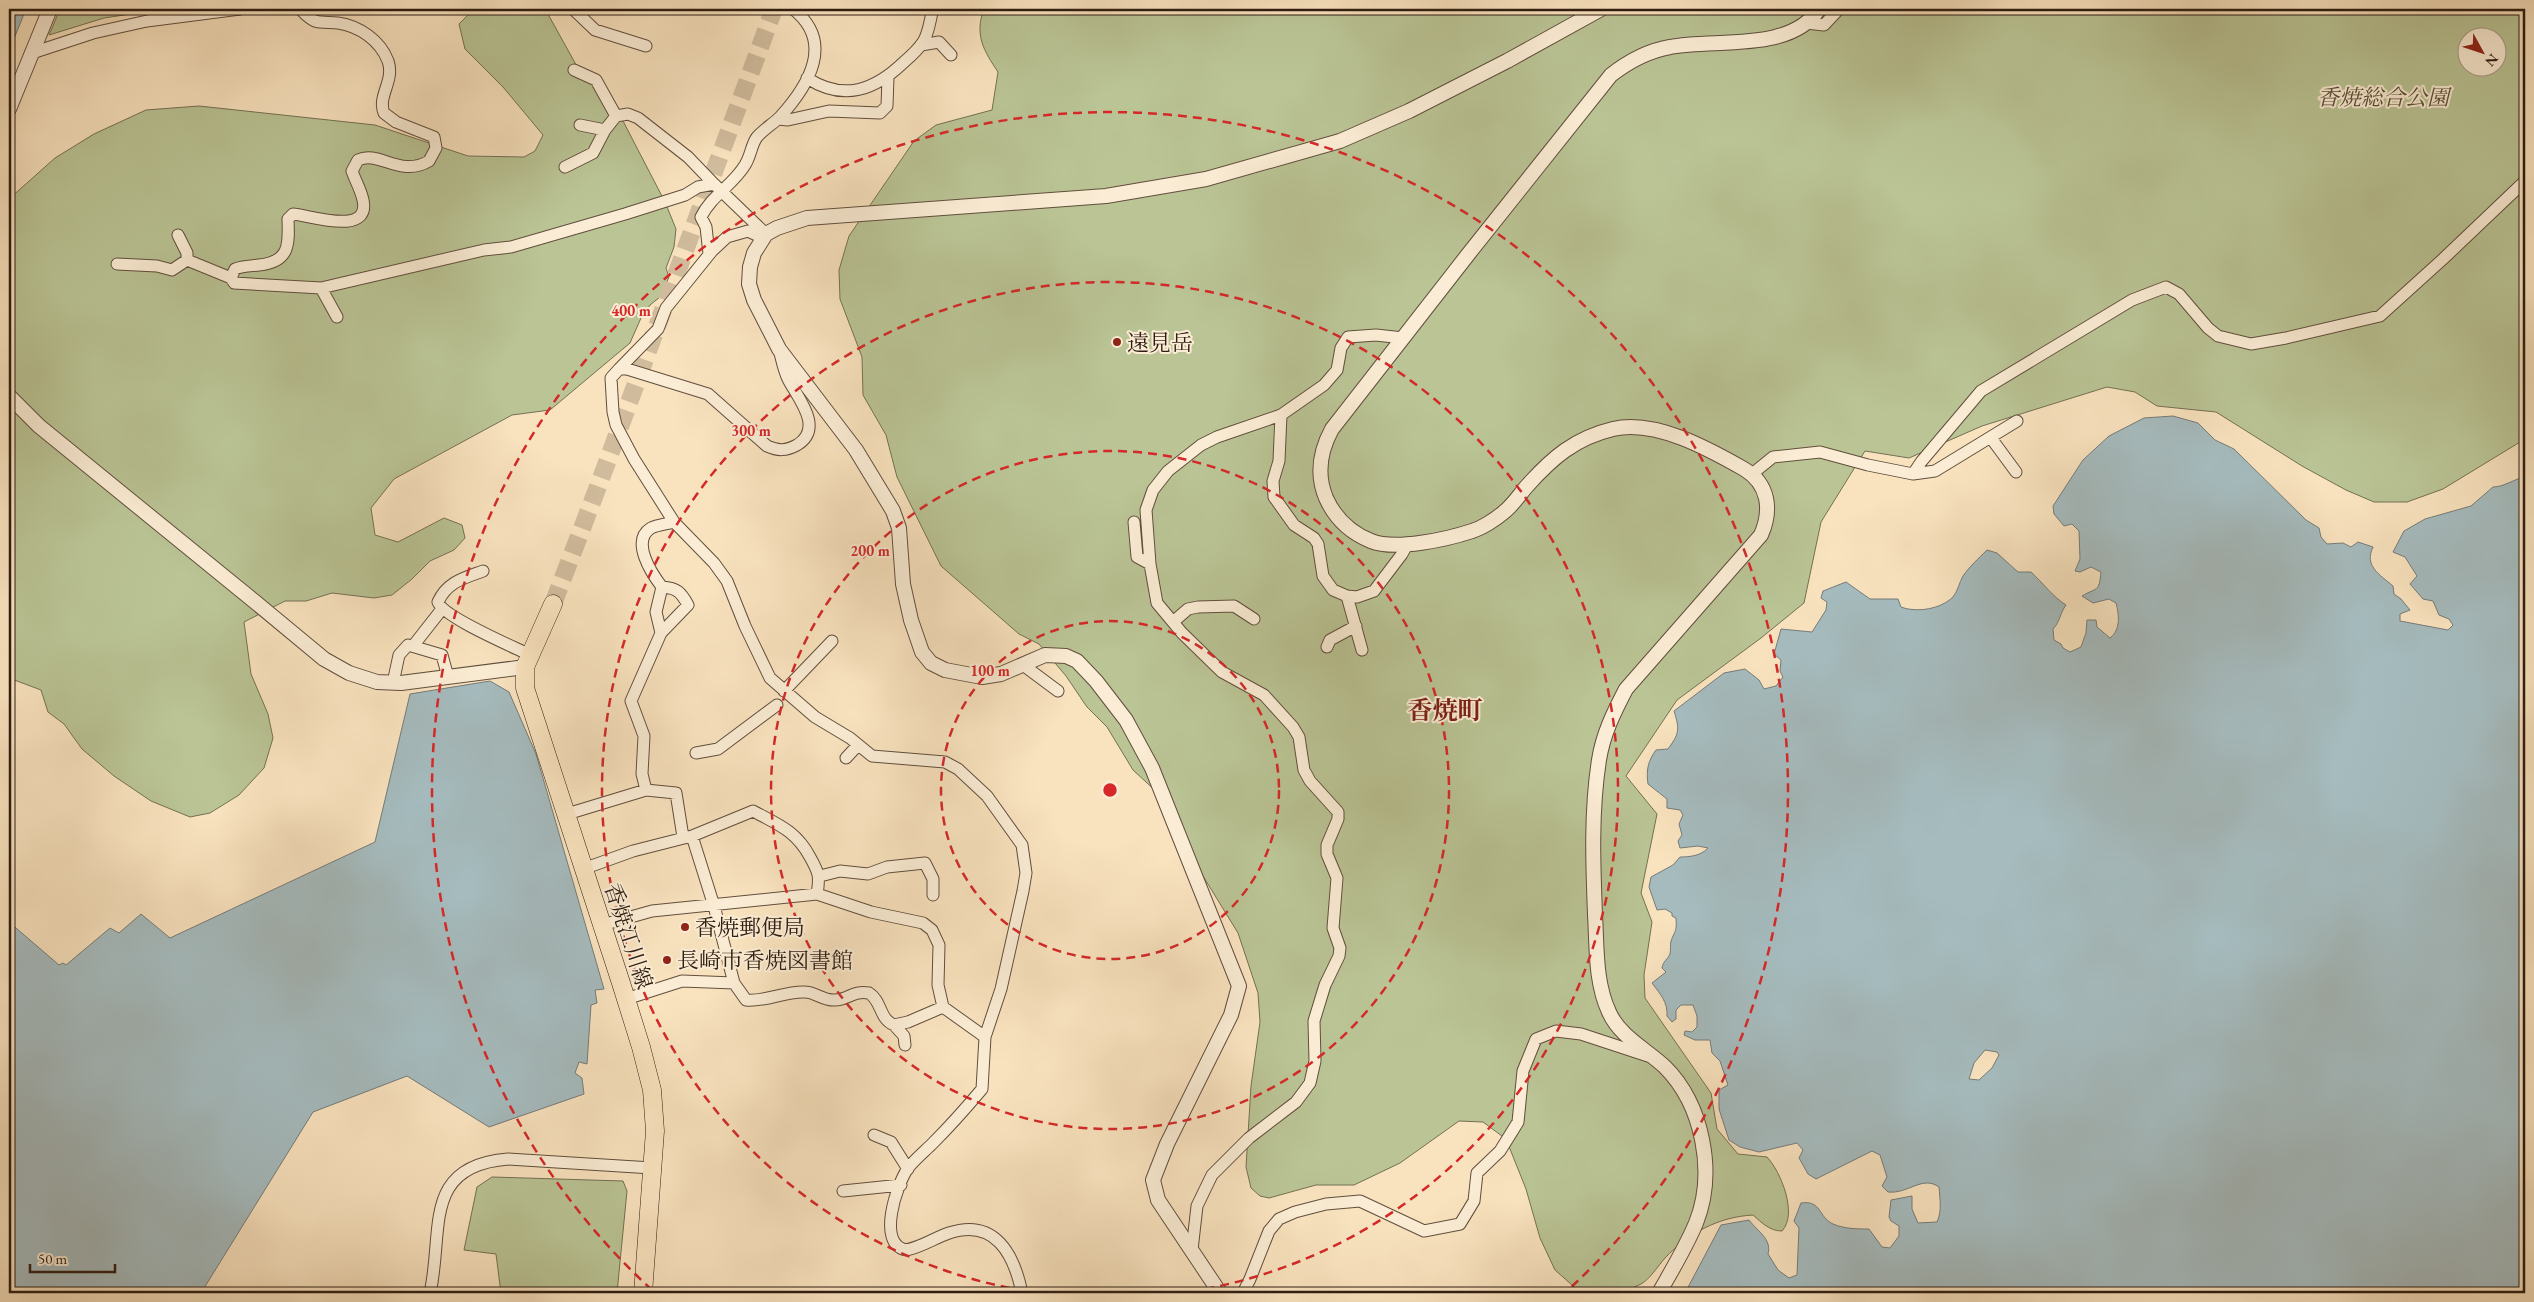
<svg xmlns="http://www.w3.org/2000/svg" width="2534" height="1302" viewBox="0 0 2534 1302" font-family="'EB Garamond','Noto Serif JP',serif">
  <style>
    .green { fill: #bac495; stroke: #747054; fill-rule: evenodd }
    .water { fill: #a5bbbe; stroke: #757b79; fill-rule: evenodd }
    .lines { fill: none; stroke-linecap: round; stroke-linejoin: round }
    .primary-tunnel { stroke: #d0bb9c; stroke-width: 18; stroke-dasharray: 18 9; stroke-linecap: butt }
    .minor-casing { stroke: #614e3d; stroke-width: 13 }
    .tertiary-casing { stroke: #614e3d; stroke-width: 16 }
    .primary-casing { stroke: #2e1c12; stroke-width: 19 }
    .minor { stroke: #fbedd5; stroke-width: 11 }
    .tertiary { stroke: #fbedd5; stroke-width: 14 }
    .primary { stroke: #f9e3bf; stroke-width: 18 }
    .ring { fill: none; stroke: #d62828; stroke-width: 2.5; stroke-dasharray: 9 6 }
    .poi-dot { fill: #8f2418; stroke: #fbedd5; stroke-width: 2 }
    .labels { text-anchor: middle; stroke-width: 4; stroke-linejoin: round; paint-order: stroke }
    .park-label { font-size: 22px; font-style: italic; fill: #584e39; stroke: #fbedd5 }
    .poi-label { font-size: 22px; fill: #2e1c12; stroke: #fbedd5; text-anchor: start }
    .street-label { font-size: 22px; fill: #2e1c12; stroke: #fbedd5 }
    .quarter-label { font-size: 25px; font-weight: bold; fill: #7a1f14; stroke: #fbedd5 }
    .centre { fill: #d62828; stroke: #fbedd5; stroke-width: 2.5 }
    .ring-label { font-size: 15px; text-anchor: middle; font-weight: bold; fill: #d62828; stroke: #fbedd5; stroke-width: 4; stroke-linejoin: round; paint-order: stroke }
  </style>
  <rect width="100%" height="100%" fill="#f9e3bf"/>
  <filter id="stains"><feTurbulence type="fractalNoise" baseFrequency=".004" numOctaves="4"/><feColorMatrix values="0 0 0 0 .2 0 0 0 0 .09 0 0 0 0 .02 0 0 0 .5 -.17"/></filter>
  <radialGradient id="worn" r=".72"><stop offset=".6" stop-color="#630" stop-opacity="0"/><stop offset="1" stop-color="#630" stop-opacity=".3"/></radialGradient>
  <!-- green -->
  <path class="green" d="M60,9H145L144,12L104,18L49,35Z
    M474,9H549V16L584,79L608,92L665,202L676,229L674,247L666,268L669,277L660,297L650,305L641,318L630,343L550,410L512,415L394,479L371,508L375,535L398,542L444,518L462,525L465,538L454,550L430,561L412,579L392,595L374,598L332,593L306,601H285L244,622L251,674L268,714L273,738L264,768L239,795L210,813L190,817L151,801L114,776L82,749L64,724L48,712L41,690L9,678V199L55,158L94,134L146,110L199,106L375,125L468,156L524,157L535,151L543,135L503,87L465,49L459,24Z
    M984,9H2525V439L2443,489L2407,502H2374L2346,490L2302,466L2216,412L2157,406L2135,392L2107,387L1982,426L1909,458L1865,451L1821,522L1804,603L1761,638L1677,700L1626,776L1657,814L1641,893L1652,922L1644,975L1645,998L1711,1093L1717,1129L1738,1154L1767,1157C1781,1172 1798,1214 1782,1231C1770,1231 1762,1223 1753,1215C1718,1217 1689,1233 1665,1258C1658,1266 1650,1279 1641,1284C1622,1294 1602,1293 1581,1293L1555,1270L1540,1238L1526,1189L1506,1139L1483,1122L1459,1121L1400,1163L1354,1185H1316L1269,1198L1260,1196L1251,1188L1246,1167L1251,1086L1260,1022L1258,993L1238,933L1203,876L1181,825L1159,794L1133,770L1107,727L1087,707L1066,676L1039,644L1019,634L941,566L897,477L886,435L863,395L862,357L840,299L839,270L849,236L914,141L936,125L992,110L998,72C984,51 974,35 984,9ZM2466,38H2496V68H2466Z
    M492,1177L623,1181L627,1191L617,1293H501L496,1254L464,1250L477,1187Z"/>
  <!-- water -->
  <path class="water" d="M9,9H26L9,51Z
    M2173,416L2198,423L2215,440L2234,449L2306,520L2319,528L2321,537L2327,544L2343,543L2351,547L2358,542L2373,547C2364,566 2379,574 2393,586L2394,594L2401,599L2410,610L2400,614V621L2448,630L2453,625L2449,619L2439,615L2433,601L2423,599L2410,584L2417,576L2405,557L2393,552L2404,531L2425,519L2471,506L2493,487C2504,487 2514,479 2525,477V1293H1685L1721,1225L1749,1220C1758,1232 1772,1239 1768,1254L1778,1270L1789,1278L1797,1275L1799,1228L1794,1221L1801,1203C1822,1200 1818,1217 1833,1224C1845,1229 1857,1229 1869,1229L1882,1247L1890,1248L1899,1236V1226L1891,1221L1889,1217L1891,1200L1912,1196V1209L1918,1223L1937,1222C1942,1211 1940,1200 1939,1187C1922,1175 1909,1194 1888,1192L1882,1186L1887,1177L1880,1155L1872,1151L1816,1179L1808,1174L1799,1158L1803,1150L1797,1143L1759,1152L1740,1147L1729,1140L1719,1109V1090L1728,1085L1720,1061L1712,1053L1710,1040H1695L1684,1035L1685,1031L1692,1032L1697,1027V1016L1693,1005H1681L1676,1010V1019L1672,1022L1667,1016C1668,1002 1660,994 1652,983L1666,972L1662,968C1663,961 1668,959 1670,954C1671,950 1670,945 1671,941C1675,930 1677,932 1676,918L1672,916V913L1665,909L1657,910L1649,887L1651,877L1673,865L1680,857C1689,857 1701,856 1708,848L1698,846L1680,848L1678,841L1682,835L1679,824L1683,815L1680,810L1667,808V799L1648,784C1646,770 1648,761 1656,750L1668,749C1679,734 1680,730 1674,711L1724,673L1745,669L1759,680L1764,689L1776,686L1783,677L1780,671L1781,660L1774,654L1781,629L1812,632L1826,610L1827,602L1821,598L1823,591L1846,582L1870,599H1898L1901,607C1917,613 1941,609 1953,597C1958,591 1959,583 1963,576C1969,567 1979,558 1987,550L1997,553L2018,572H2031C2043,583 2053,597 2066,605C2060,613 2060,622 2053,629L2054,640L2061,644L2063,648L2070,652L2081,647L2086,633L2087,620H2096L2097,627L2110,638C2121,630 2119,614 2116,603L2109,599L2093,603L2082,596C2097,587 2099,593 2101,572L2091,567L2080,572L2075,571L2080,559L2079,531L2072,524L2064,526L2054,514L2053,506L2083,460L2109,436L2144,418ZM1985,1050L1997,1052L1999,1055L1992,1068L1979,1080L1969,1079L1974,1063Z
    M490,681L509,692L536,754L604,989L595,990L597,1003L591,1005L587,1064L579,1062L575,1073L582,1078L584,1094L489,1127L407,1076L313,1112L201,1293H9V922L59,965L63,963L66,965L110,928L119,933L141,914L170,938L375,842L410,694Z"/>
  <g class="lines">
    <!-- primary-tunnel -->
    <path class="primary-tunnel" d="M553,604L599,484L774,9"/>
    <!-- minor casing -->
    <g class="minor-casing">
      <path id="minor" d="M300,9C304,13 309,19 315,21C321,23 331,22 338,23C359,26 380,40 388,61C395,81 377,96 384,113L396,122L434,137L436,148L429,161C400,178 379,150 358,160L352,171C355,180 361,190 363,200C371,237 309,215 293,214L288,219C289,244 290,262 259,265C251,266 242,266 235,269L231,278L234,283L321,288L484,250L511,247L625,214L685,195L698,187L714,184L766,234
        M573,9L595,30L646,46
        M1806,23L1824,25L1839,9
        M921,45L939,42L951,55
        M32,53L93,33L147,21L240,9
        M574,70L596,80L616,116L628,114L638,118L688,157L714,184
        M807,78C844,102 875,90 904,62C911,56 918,50 923,42C929,33 930,19 933,9
        M778,119L788,120L829,111L880,113L887,106L888,77
        M580,125L605,130
        M565,167L593,153L605,130L616,116
        M178,235L187,253V260
        M709,254L706,227L701,217C711,196 733,185 745,165C751,156 751,145 757,137C764,129 773,124 780,117C809,85 835,42 793,9
        M187,260L231,278
        M117,264L157,266L172,270L187,260
        M321,288L337,317
        M780,353C782,361 784,371 788,379C797,397 825,428 797,445C786,451 778,451 767,446L708,394L627,369H619L611,378L613,412L616,425L634,459L674,522L714,563L727,581L745,626L770,678L815,717L850,738L872,756L945,762L958,769L987,796L1022,845L1026,873L1023,891L1001,989L985,1037L982,1089C966,1108 950,1126 933,1143C925,1151 915,1159 908,1168C897,1184 876,1244 906,1250C922,1247 934,1238 949,1233C995,1218 1014,1254 1022,1293
        M619,369L658,329L666,308L712,251L727,237L748,231L763,238
        M1281,415L1279,461L1273,481L1274,497L1294,525L1314,538L1318,544L1323,576L1333,590L1347,596L1357,597L1374,591L1402,554L1408,543
        M1991,438L2016,472
        M1752,474L1773,457L1820,452L1868,465L1913,474L1921,462L1981,391L2132,300L2166,287L2179,294L2208,328L2218,336L2251,344L2286,338L2380,316L2443,259L2525,181
        M1913,474L1935,471L2017,421
        M1134,522L1137,557L1150,564
        M483,571C464,578 447,582 438,602C443,617 514,647 530,655
        M1347,596L1362,650
        M1173,622L1188,609L1198,607L1234,606L1254,619
        M661,633L688,605C681,592 677,588 662,587
        M413,646L442,609
        M1327,647L1330,640L1356,626
        M1023,665L1058,691
        M393,683L399,655L408,645L442,655L448,677
        M784,691L832,641
        M696,753L718,749L777,705
        M846,758L858,745
        M646,790L676,793L683,837
        M567,814L646,790L642,774L644,736L631,701L661,633L656,612L662,587C652,574 630,541 651,528C657,525 667,524 674,522
        M583,869L633,851L692,836L753,811C779,825 796,831 810,857C819,873 820,876 817,894
        M820,876L840,871L868,874L887,867L925,863L933,879V895
        M602,925L652,911L817,894L871,912L923,923L932,930L939,945L938,985L943,1007L985,1037
        M734,983L746,1000C766,1002 785,991 805,992C815,992 824,1001 835,1000C848,1000 853,990 869,993C882,1001 879,1019 894,1025L908,1022L943,1007
        M626,999L682,981L734,983L714,906L692,836
        M894,1025L904,1036L905,1045
        M874,1135L891,1142L908,1169
        M843,1191L901,1185
        M1192,1250L1197,1206L1212,1175L1249,1138L1296,1102L1310,1083L1315,1061L1314,1021L1325,985L1339,956L1340,948L1333,928L1337,878L1327,854V845L1338,819V812L1310,781L1304,770L1299,737L1293,727L1264,695L1222,672L1182,633L1157,603L1150,564L1146,510L1153,490L1168,471L1201,445L1217,437L1281,415L1324,385L1337,370L1341,348L1348,337L1376,335L1403,338
        M430,1293C444,1231 421,1166 508,1159L652,1168
        M1243,1293L1250,1279L1269,1231L1279,1219L1295,1212L1326,1204L1360,1201L1424,1231L1460,1224L1474,1201L1477,1173L1500,1151L1518,1122L1523,1071L1536,1039L1556,1031L1581,1034L1648,1056"/>
    </g>
    <!-- tertiary casing -->
    <g class="tertiary-casing">
      <path id="tertiary" d="M9,109L50,9
        M9,396L39,426L254,601L324,659L349,673L377,682L401,683L525,667
        M1220,1293L1158,1200L1153,1180L1167,1144L1231,1015L1239,986L1152,768L1126,720L1096,681L1077,661L1066,656L1045,655L1001,674L982,677L945,670L931,663L922,652L911,620L903,584L899,528L893,511L856,450L779,349L754,300L749,284L750,267L754,253L766,234L777,228L807,218L1106,196L1206,179L1340,141L1409,111L1507,61L1601,9
        M1659,1293C1672,1270 1686,1247 1696,1223C1716,1173 1703,1105 1665,1067C1646,1049 1620,1037 1609,1012C1595,982 1597,947 1595,915C1593,863 1591,811 1599,760C1603,734 1614,712 1626,689L1761,535C1772,510 1769,484 1744,469C1709,449 1655,419 1613,429C1575,438 1552,458 1527,486C1520,494 1513,505 1504,512C1496,519 1482,528 1472,531C1448,539 1395,551 1371,541C1351,533 1335,518 1326,498C1316,474 1320,451 1332,429L1470,252L1611,75C1629,61 1647,51 1670,47C1715,38 1790,53 1819,9"/>
    </g>
    <!-- primary casing -->
    <g class="primary-casing">
      <path id="primary" d="M553,604L525,667V688L621,983L641,1047L652,1090L655,1131L643,1293"/>
    </g>
    <!-- minor -->
    <use href="#minor" class="minor"/>
    <!-- tertiary -->
    <use href="#tertiary" class="tertiary"/>
    <!-- primary -->
    <use href="#primary" class="primary"/>
  </g>
  <!-- distance rings -->
  <g class="ring">
    <circle cx="1110" cy="790" r="169"/>
    <circle cx="1110" cy="790" r="339"/>
    <path d="M1039 1293A508 508 0 1 1 1181 1293"/>
    <path d="M652 1290A678 678 0 1 1 1568 1290"/>
  </g>
  <!-- markers -->
  <g class="poi-dot">
    <circle cx="1117" cy="342" r="5"/>
    <circle cx="685" cy="927" r="5"/>
    <circle cx="667" cy="960" r="5"/>
  </g>
  <g class="labels">
    <!-- park labels -->
    <g class="park-label">
      <text x="2383" y="105">香焼総合公園</text>
    </g>
    <!-- poi labels -->
    <g class="poi-label">
      <text x="1127" y="350">遠見岳</text>
      <text x="695" y="935">香焼郵便局</text>
      <text x="677" y="968">長崎市香焼図書館</text>
    </g>
    <!-- street labels -->
    <g class="street-label">
      <text transform="translate(629 936) rotate(72)" y="8">香焼江川線</text>
    </g>
    <!-- quarter labels -->
    <g class="quarter-label">
      <text x="1445" y="719">香焼町</text>
    </g>
  </g>
  <circle cx="1110" cy="790" r="8" class="centre"/>
  <g class="ring-label">
    <text x="631" y="316">400 m</text>
    <text x="751" y="436">300 m</text>
    <text x="870" y="556">200 m</text>
    <text x="990" y="676">100 m</text>
  </g>
  <!-- margin -->
  <rect width="2534" height="1302" fill="none" stroke="#f9e3bf" stroke-width="30"/>
  <rect x="10" y="10" width="2514" height="1282" fill="none" stroke="#2e1c12" stroke-width="2.5"/>
  <rect x="15" y="15" width="2504" height="1272" fill="none" stroke="#2e1c12"/>
  <!-- north arrow -->
  <g transform="translate(2482 52) rotate(130)"><circle r="24" fill="#fbedd5" stroke="#a99987"/>
  <path d="M0-4L9 19L0 12L-9 19Z" fill="#8f2418"/>
  <text y="-8" font-size="14" font-weight="bold" text-anchor="middle" fill="#2e1c12">N</text>
  </g>
  <!-- scale -->
  <path d="M30 1264v8h85v-8" fill="none" stroke="#2e1c12" stroke-width="2.5"/>
  <text x="38" y="1264" font-size="15" fill="#2e1c12" stroke="#fbedd5" stroke-width="4" paint-order="stroke">50 m</text>
  <rect width="100%" height="100%" filter="url(#stains)"/>
  <rect width="100%" height="100%" fill="url(#worn)"/>
</svg>
